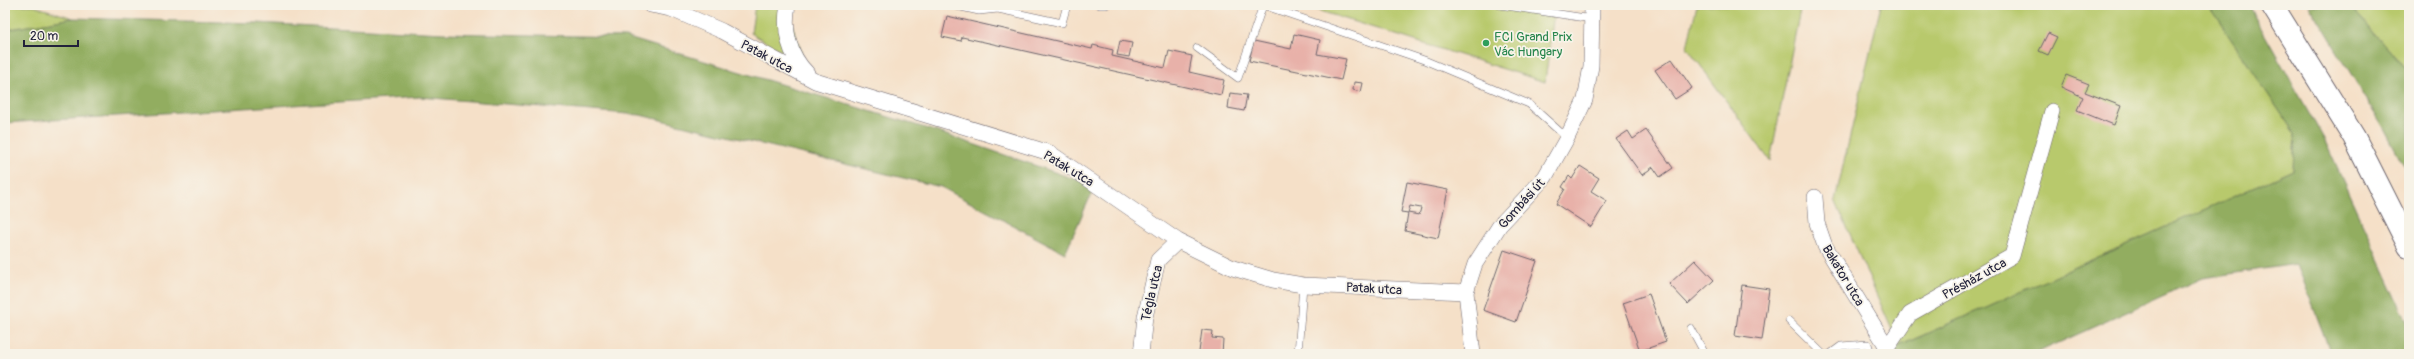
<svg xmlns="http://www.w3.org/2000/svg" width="2414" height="359" viewBox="0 0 2414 359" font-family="Pangolin,sans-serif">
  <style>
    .green { fill: #b8c96c; stroke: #6d7654 }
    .forest { fill: #92ad60; stroke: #5a684e }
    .building { fill: #e8b1a9 }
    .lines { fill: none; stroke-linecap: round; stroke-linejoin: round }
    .service-casing { stroke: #6c646c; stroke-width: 8 }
    .minor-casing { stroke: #6c646c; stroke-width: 16 }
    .trunk-casing { stroke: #6c646c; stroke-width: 24 }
    .service { stroke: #fff; stroke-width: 7 }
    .minor { stroke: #fff; stroke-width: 15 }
    .trunk { stroke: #fff; stroke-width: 22 }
    .leisure-dot { fill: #2e9e5b; stroke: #f7f3e8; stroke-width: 1.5 }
    .labels { text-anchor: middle; stroke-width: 3.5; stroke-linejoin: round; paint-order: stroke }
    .leisure-label { font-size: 13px; fill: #27864d; stroke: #f7f3e8; text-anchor: start }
    .street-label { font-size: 13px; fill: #22223b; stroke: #f7f3e8 }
  </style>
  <rect width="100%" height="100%" fill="#f7f3e8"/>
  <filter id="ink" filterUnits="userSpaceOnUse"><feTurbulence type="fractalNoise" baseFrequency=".025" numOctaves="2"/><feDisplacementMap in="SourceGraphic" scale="8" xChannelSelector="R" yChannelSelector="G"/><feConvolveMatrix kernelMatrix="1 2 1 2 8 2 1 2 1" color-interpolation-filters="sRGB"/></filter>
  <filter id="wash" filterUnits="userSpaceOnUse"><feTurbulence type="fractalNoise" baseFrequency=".012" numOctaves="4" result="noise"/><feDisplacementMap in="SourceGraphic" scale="16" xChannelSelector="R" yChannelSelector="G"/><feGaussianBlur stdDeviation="0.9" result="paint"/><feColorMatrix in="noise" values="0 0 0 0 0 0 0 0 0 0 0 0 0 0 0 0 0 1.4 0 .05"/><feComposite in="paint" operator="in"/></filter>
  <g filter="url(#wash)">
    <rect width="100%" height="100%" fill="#f5e0c8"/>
    <!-- green -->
    <path class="green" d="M5,5H31L73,18L5,30Z
      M755,5H793L790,18L806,66L751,33Z
      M1301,5H1555L1545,82Z
      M1697,5H1801L1770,161L1687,47Z
      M1881,5H2208L2295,134L2293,170L1899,346L1835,200Z
      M2349,5H2409V72Z"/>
    <!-- forest -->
    <path class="forest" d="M2208,5H2248L2324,139L2409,326V354H2331L2297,264L2202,278L2034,354H1893L1899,346L2293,170L2295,134Z
      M2309,5H2349L2409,72V175L2384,128Z
      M73,18L257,23L443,33L625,37L932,130L1095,186L1065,253L941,187L640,115L420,97L5,123V30Z"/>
    <g id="blocks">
      <!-- building -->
      <path class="building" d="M947,16L1092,49L1093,45L1113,50L1112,56L1165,68L1169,51L1192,56L1189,72L1224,80L1221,95L962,37L961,41L942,37Z
        M2048,33L2057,37L2048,55L2039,51Z
        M1294,34L1320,40L1317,54L1346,59L1341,80L1249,61L1254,41L1291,49Z
        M1120,41L1132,43L1129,57L1117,55Z
        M1672,59L1692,88L1675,99L1655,70Z
        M2066,75L2089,84L2085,92L2121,106L2114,125L2077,110L2083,97L2061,87Z
        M1354,82L1363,83L1361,92L1353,90Z
        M1230,93L1247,95L1244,111L1228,108Z
        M1646,130L1673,168L1660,177L1653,167L1642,175L1616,139L1628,131L1633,139Z
        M1580,166L1599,178L1591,191L1607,201L1591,227L1556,204L1565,189L1562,187L1569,176L1572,179Z
        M1407,182L1448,190L1438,238L1405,231L1408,213L1419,215L1421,208L1410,206L1408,213L1401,212Z
        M1504,250L1537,261L1516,322L1483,310Z
        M1695,260L1714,280L1688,304L1669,284Z
        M1742,285L1769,289L1762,340L1735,336Z
        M1649,294L1666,342L1640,351L1623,303Z
        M1202,330L1213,331L1212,338L1223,339L1222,354L1199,352Z"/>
    </g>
  </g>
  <g filter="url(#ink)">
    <use href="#blocks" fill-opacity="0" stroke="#6c646c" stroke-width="1"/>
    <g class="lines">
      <!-- service casing -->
      <g class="service-casing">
        <path id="service" d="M952,5L979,11L998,9L1062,23L1067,5
          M1100,5H1106
          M1263,5L1424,60L1529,104L1567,138
          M1500,5L1592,19
          M1197,48L1238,78L1263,5
          M1789,321L1823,354
          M1691,328L1705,354
          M1298,354L1303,285
          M1830,354L1841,346L1868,344L1871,354"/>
      </g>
      <!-- minor casing -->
      <g class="minor-casing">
        <path id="minor" d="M650,5L671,9L722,31L815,81L1050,153L1178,241L1233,268L1273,280L1303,285L1466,292
          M788,5C783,30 789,55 807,73
          M1815,197L1817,223L1825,246L1887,347
          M1141,354L1145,317L1158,260L1178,241
          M1473,354L1466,292L1475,264L1500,225L1545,177L1567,138L1585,100L1591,66L1592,5
          M1883,354L1910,314L2012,256L2052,111"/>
      </g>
      <!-- trunk casing -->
      <g class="trunk-casing">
        <path id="trunk" d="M2272,5L2354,137L2409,246"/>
      </g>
      <!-- service -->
      <use href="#service" class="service"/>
      <!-- minor -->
      <use href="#minor" class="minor"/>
      <!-- trunk -->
      <use href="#trunk" class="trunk"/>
    </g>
  </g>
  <!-- markers -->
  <circle class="leisure-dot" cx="1486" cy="43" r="4"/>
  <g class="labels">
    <!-- leisure labels -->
    <g class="leisure-label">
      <text x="1494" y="41">FCI Grand Prix<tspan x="1494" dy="15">Vác Hungary</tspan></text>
    </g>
    <!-- street labels -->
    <g class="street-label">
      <text transform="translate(767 56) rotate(28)" y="5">Patak utca</text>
      <text transform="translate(1069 168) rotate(31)" y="5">Patak utca</text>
      <text transform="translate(1521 203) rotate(-48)" y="5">Gombási út</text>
      <text transform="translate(1844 275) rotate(59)" y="5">Bakator utca</text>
      <text transform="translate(1974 278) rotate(-29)" y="5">Présház utca</text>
      <text transform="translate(1374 288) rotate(3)" y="5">Patak utca</text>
      <text transform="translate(1151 293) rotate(-77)" y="5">Tégla utca</text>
    </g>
  </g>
  <!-- margin -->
  <rect width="2414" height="359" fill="none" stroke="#f7f3e8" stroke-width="20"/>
  <!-- scale -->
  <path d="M24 40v6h54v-6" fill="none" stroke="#22223b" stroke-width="2"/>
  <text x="30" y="40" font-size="12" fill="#22223b" stroke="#f7f3e8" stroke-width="3" paint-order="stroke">20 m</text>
</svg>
